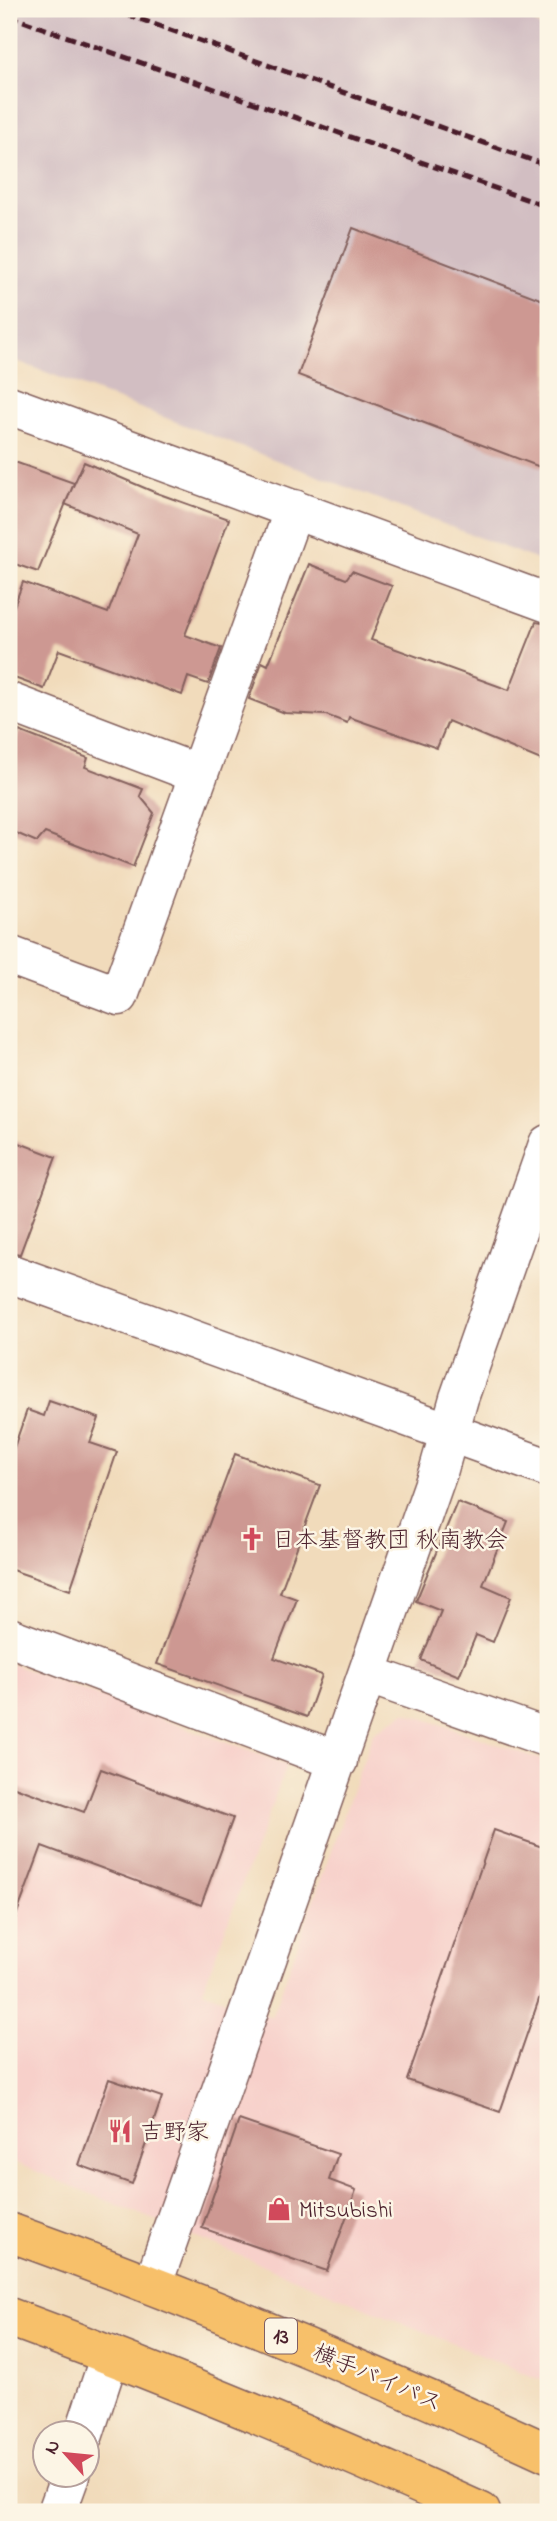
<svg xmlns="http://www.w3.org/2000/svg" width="557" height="2521" viewBox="0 0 557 2521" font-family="'Indie Flower','Klee One',sans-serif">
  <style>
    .built { fill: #f7d0ca }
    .industrial { fill: #d2bec2 }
    .building { fill: #cd9892 }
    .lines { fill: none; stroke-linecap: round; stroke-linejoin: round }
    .minor-casing { stroke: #84615d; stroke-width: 41 }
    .tertiary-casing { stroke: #84615d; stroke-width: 41 }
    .trunk-casing { stroke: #84615d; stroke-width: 41 }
    .minor { stroke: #fff; stroke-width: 38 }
    .tertiary { stroke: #fff; stroke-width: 38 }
    .trunk { stroke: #f7c06b; stroke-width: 38 }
    .rail { stroke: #4a1f2b; stroke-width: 5; stroke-dasharray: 10 5; stroke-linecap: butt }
    .labels { text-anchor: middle; stroke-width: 5; stroke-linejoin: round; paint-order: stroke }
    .shield { fill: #fcf5e5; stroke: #7f5f63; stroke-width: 2 }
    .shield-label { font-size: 21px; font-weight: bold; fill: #4a1f2b }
    .poi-label { font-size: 23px; fill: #4a1f2b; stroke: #fcf5e5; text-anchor: start }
    .street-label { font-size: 23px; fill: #4a1f2b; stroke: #fcf5e5 }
  </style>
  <rect width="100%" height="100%" fill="#fcf5e5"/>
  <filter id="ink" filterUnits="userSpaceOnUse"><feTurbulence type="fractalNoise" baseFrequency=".0143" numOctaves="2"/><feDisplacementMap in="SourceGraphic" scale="14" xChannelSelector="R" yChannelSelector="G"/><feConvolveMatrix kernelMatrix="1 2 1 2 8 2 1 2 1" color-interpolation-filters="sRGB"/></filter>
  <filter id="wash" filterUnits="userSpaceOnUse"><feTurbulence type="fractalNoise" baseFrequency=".00686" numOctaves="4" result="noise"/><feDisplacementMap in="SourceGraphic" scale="28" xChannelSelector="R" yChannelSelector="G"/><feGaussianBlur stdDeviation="1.57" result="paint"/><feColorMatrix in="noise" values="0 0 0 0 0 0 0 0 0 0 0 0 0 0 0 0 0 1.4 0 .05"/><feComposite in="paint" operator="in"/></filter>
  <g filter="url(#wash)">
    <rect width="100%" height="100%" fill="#f1dbbb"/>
    <!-- built -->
    <path class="built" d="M9,1663L287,1765L202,1991L272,2017L373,1733L405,1712L548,1762V2383L9,2160Z"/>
    <!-- industrial -->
    <path class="industrial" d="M9,9H515L548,32V564L9,358Z"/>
    <g id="blocks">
      <!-- building -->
      <path class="building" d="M353,228L548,302V470L298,375Z
        M9,460L74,483L38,572L9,562Z
        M84,462L154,492L229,519L185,635L221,648L208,684L188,677L182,695L59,650L44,689L9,676V620L23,582L108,613L138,534L65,504Z
        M309,564L346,579L352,571L392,586L371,640L509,690L536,622L548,624V763L448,721L437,748L349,717L347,723L326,715L285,713L249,699L262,662L268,665Z
        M19,731L88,758L85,767L143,789L140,796L154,813L133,867L45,833L37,842L9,830V758Z
        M9,1139L56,1157L20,1254L9,1252Z
        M49,1401L99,1418L90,1443L117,1452L70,1590L9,1569V1462L27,1410L44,1416Z
        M235,1454L320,1485L280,1593L297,1599L274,1658L322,1675L307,1717L157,1664Z
        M457,1502L508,1522L483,1585L511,1597L493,1642L476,1635L459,1676L421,1660L441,1611L416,1601Z
        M101,1769L233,1818L201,1905L42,1846L13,1924L9,1923V1785L84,1812Z
        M494,1830L548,1849V1973L500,2112L407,2080Z
        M109,2079L162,2097L132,2184L79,2165Z
        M239,2120L338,2154L329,2180L356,2190L327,2271L202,2228Z"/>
    </g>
  </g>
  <g filter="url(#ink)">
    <use href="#blocks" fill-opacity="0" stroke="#84615d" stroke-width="2"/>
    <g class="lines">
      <!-- minor casing -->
      <g class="minor-casing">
        <path id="minor" d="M9,405L548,603
          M9,702L198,774
          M9,955L119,996L294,509
          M9,1637L338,1761
          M367,1674L548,1738
          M153,2284L439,1469L459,1398L548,1144
          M84,2434L110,2355
          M57,2512L70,2476"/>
      </g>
      <!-- tertiary casing -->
      <g class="tertiary-casing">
        <path id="tertiary" d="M9,1273L548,1468"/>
      </g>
      <!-- trunk casing -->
      <g class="trunk-casing">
        <path id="trunk" d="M9,2232C192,2298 371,2372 548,2453
          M9,2317C169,2376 326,2442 481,2512"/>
      </g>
      <!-- minor -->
      <use href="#minor" class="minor"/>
      <!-- tertiary -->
      <use href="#tertiary" class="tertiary"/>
      <!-- trunk -->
      <use href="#trunk" class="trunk"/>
      <!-- rail -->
      <path class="rail" d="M112,9L548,166
        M9,16L548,207"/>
    </g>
  </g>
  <!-- icons -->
  <defs>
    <g id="church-bare" transform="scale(1.89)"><path d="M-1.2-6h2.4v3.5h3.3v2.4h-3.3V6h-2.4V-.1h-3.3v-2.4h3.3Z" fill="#d1495b" stroke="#fcf5e5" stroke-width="2.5" paint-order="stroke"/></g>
    <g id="restaurant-bare" transform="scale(1.89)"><path d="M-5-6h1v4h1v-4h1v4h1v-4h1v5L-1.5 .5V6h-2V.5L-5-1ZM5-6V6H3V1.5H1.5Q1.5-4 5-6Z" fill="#d1495b" stroke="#fcf5e5" stroke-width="2.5" paint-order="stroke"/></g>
    <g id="shop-bare" transform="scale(1.89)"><path d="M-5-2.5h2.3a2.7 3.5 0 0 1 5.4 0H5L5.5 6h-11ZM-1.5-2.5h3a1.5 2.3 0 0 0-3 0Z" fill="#d1495b" stroke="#fcf5e5" stroke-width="2.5" paint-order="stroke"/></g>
  </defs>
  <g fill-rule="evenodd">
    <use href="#church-bare" x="252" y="1539"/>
    <use href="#restaurant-bare" x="120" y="2131"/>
    <use href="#shop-bare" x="279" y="2209"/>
  </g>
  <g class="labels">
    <!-- shield labels -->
    <rect class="shield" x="265" y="2318.5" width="32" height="35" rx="5"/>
    <g class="shield-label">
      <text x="281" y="2343">13</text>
    </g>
    <!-- poi labels -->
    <g class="poi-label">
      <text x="272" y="1547">日本基督教団 秋南教会</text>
      <text x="140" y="2139">吉野家</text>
      <text x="299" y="2217">Mitsubishi</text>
    </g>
    <!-- street labels -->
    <g class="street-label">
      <text transform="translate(378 2377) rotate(23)" y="8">横手バイパス</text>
    </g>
  </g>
  <!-- margin -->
  <rect width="557" height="2521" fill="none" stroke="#fcf5e5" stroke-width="35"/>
  <!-- north arrow -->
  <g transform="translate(66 2454) rotate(297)"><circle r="33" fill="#fcf5e5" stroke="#b59f9b" stroke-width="2"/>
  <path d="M0-5L12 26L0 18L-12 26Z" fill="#d1495b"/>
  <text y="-10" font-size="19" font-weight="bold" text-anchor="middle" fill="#4a1f2b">N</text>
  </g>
</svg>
